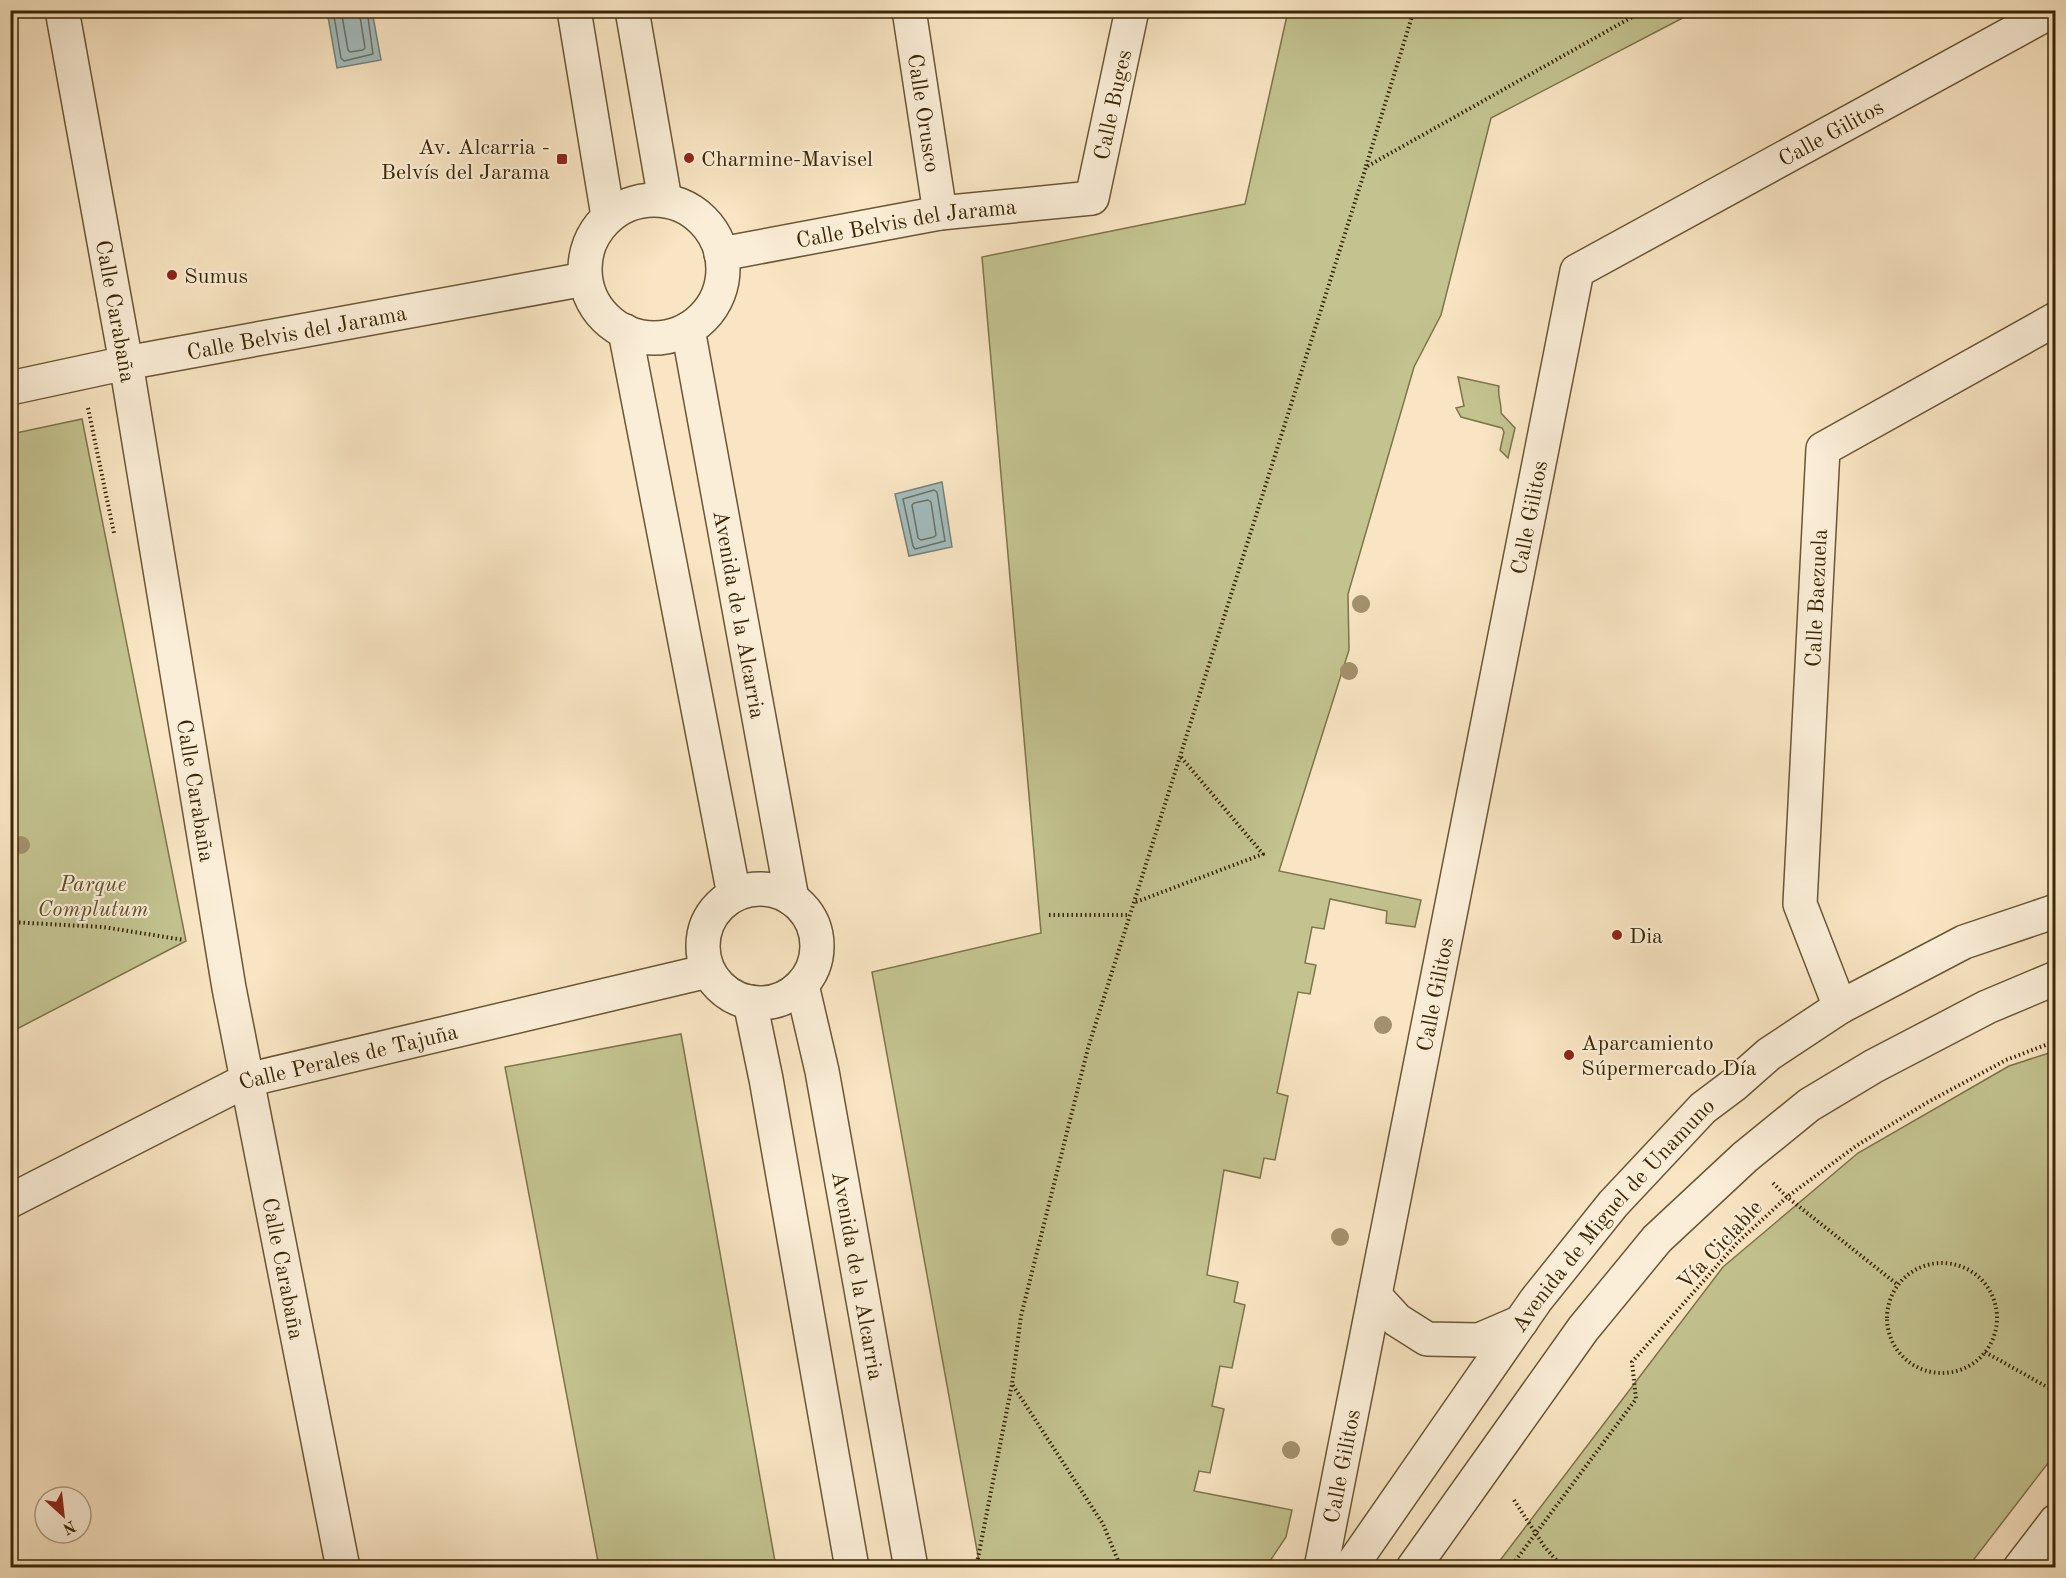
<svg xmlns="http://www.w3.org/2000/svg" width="2066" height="1578" viewBox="0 0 2066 1578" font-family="'Old Standard TT',serif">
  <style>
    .green { fill: #c3c390; stroke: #7e744a; stroke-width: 1.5 }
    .water { fill: #a2bcbe; stroke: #788074; stroke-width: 1.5 }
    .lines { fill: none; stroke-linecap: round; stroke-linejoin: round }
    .shore { stroke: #6e7161; stroke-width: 1.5 }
    .street-casing { stroke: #6a5634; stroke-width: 36 }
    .path { stroke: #3a2604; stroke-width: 4; stroke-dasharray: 1.5 3; stroke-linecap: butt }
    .street { stroke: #fbeed8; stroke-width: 33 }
    .tree { fill: #a3916d }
    .poi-dot { fill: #8f2418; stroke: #fbeed8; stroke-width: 2 }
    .labels { text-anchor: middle; stroke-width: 4.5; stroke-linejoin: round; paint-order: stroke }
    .street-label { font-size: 22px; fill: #3a2604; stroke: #fbeed8 }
    .poi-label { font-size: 22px; fill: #3a2604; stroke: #fbeed8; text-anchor: start }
    .park-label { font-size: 22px; font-style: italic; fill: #5c4d27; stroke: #fbeed8 }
  </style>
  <rect width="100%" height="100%" fill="#f9e5c3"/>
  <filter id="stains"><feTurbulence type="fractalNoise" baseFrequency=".00333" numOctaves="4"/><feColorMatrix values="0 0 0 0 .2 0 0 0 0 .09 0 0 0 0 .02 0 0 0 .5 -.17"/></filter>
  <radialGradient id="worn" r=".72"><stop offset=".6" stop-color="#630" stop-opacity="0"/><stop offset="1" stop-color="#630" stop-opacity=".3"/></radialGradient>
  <!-- green -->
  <path class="green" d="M1288,11H1696L1491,118L1441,315L1414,367L1348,594L1349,650L1279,871L1421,900L1415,927L1386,923L1387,911L1330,899L1324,929L1312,927L1305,963L1316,965L1310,994L1298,992L1277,1093L1288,1096L1275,1160L1264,1158L1260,1178L1224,1170L1207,1275L1238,1282L1234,1302L1245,1305L1232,1368L1220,1366L1212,1406L1224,1409L1210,1473L1199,1471L1194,1491L1292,1510L1286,1537L1266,1567H980L872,972L1041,933L982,257L1245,204Z
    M1458,377L1499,386C1497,396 1502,403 1501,413L1515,428L1508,458L1500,450L1504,432L1502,428L1461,417L1456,408L1464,406Z
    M82,419L186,941L11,1032V434Z
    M681,1034L776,1567H599L505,1067Z
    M2055,1051V1454L1968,1567H1495L1723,1267L1858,1153L2009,1066Z"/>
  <!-- water -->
  <path class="water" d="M327,11H372L381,60L337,68Z
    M942,482L952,547L909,556L895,494Z"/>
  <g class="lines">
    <!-- shore -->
    <path class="shore" d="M333,10L341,58L344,61L373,54L367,10
      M341,10L348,50L350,52L363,50L365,48L359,10
      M934,490L937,492L945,541L915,549L913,546L903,499Z
      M928,500L931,502L936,535L934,537L921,540L918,538L912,505L914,503Z"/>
    <!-- street casing -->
    <g class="street-casing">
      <g id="street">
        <path id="s1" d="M62,10L126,363L229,988L343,1568"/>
        <path d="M574,10L608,216"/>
        <path d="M632,10L665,200"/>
        <path id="s2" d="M909,10L940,213"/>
        <circle cx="654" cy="269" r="69"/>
        <path id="s3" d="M721,254L940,213L1092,198L1132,10"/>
        <path id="s4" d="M688,329L792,899"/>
        <path d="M625,331L734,895"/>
        <path id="s5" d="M10,388L126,363L585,279"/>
        <circle cx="760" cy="946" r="57"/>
        <path id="s6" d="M802,985L822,1071L911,1568"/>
        <path d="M750,1002L766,1079L852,1568"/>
        <path id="s7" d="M1840,1007L1800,904L1823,449L2056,319"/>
        <path id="s8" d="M10,1201L247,1080L708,971"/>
        <path d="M1375,1296L1397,1320L1427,1339L1479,1340L1521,1322"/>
        <path id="s9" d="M1321,1568L1577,271L2054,10"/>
        <path id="s10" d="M1350,1568L1536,1300L1613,1204L1703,1108L1735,1084L1769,1054L1840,1007L1964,942L2056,911"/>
        <path d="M1413,1568L1583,1329L1657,1239L1745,1157L1809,1105L1874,1066L1987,1007L2056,978"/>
        <path d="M2020,1568L2056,1521"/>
      </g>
    </g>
    <!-- path -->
    <path class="path" d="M1366,166L1414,10
      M88,408L114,533
      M1136,902L1263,854L1180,756
      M1049,915H1130
      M10,922L103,927L184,940
      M1773,1183L1787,1197L1898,1285
      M1887 1318a55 55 0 1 1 110 0a55 55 0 1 1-110 0Z
      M1985,1352L2056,1392
      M1514,1500L1544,1546L1563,1568
      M976,1568L1012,1384
      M1121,1568L1103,1524L1012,1384L1021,1316L1088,1048L1366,167L1632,17L1637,10
      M1510,1568L1636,1399L1632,1362L1737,1243L1787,1197L1856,1146L1928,1102L2006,1060L2056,1041"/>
    <!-- street -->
    <use href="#street" class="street"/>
  </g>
  <!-- trees -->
  <g class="tree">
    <circle cx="1361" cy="604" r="9"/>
    <circle cx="1349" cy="671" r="9"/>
    <circle cx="21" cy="845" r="9"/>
    <circle cx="1383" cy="1025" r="9"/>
    <circle cx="1340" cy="1237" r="9"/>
    <circle cx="1291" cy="1450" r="9"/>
  </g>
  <!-- markers -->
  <g class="poi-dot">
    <circle cx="689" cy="158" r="6"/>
    <rect x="556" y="153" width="12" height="12" rx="3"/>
    <circle cx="172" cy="275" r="6"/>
    <circle cx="1617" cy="935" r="6"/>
    <circle cx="1569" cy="1055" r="6"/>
  </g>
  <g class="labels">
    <!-- street labels -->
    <g class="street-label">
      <text dy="8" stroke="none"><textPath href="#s3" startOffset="471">Calle Buges</textPath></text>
      <text dy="8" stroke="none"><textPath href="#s2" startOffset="104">Calle Orusco</textPath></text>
      <text dy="8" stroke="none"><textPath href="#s9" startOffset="1611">Calle Gilitos</textPath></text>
      <text dy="8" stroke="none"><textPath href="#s3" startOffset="188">Calle Belvis del Jarama</textPath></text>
      <text dy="8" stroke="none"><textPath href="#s1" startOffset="306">Calle Carabaña</textPath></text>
      <text dy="8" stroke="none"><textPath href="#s5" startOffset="292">Calle Belvis del Jarama</textPath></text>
      <text dy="8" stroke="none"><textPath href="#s9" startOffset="1071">Calle Gilitos</textPath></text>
      <text dy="8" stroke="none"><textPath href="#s7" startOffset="417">Calle Baezuela</textPath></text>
      <text dy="8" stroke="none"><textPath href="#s4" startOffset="290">Avenida de la Alcarria</textPath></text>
      <text dy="8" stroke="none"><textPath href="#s1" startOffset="792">Calle Carabaña</textPath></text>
      <text dy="8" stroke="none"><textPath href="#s9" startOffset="585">Calle Gilitos</textPath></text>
      <text dy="8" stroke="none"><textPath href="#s8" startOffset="370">Calle Perales de Tajuña</textPath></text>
      <text dy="8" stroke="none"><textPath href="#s10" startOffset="441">Avenida de Miguel de Unamuno</textPath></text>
      <text transform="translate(1719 1244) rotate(-47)" y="8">Vía Ciclable</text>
      <text dy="8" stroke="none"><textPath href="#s1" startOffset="1278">Calle Carabaña</textPath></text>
      <text dy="8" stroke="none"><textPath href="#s6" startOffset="296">Avenida de la Alcarria</textPath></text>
      <text dy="8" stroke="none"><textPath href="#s9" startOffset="104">Calle Gilitos</textPath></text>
    </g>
    <!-- poi labels -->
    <g class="poi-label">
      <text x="550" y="154" text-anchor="end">Av. Alcarria -<tspan x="550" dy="25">Belvís del Jarama</tspan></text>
      <text x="701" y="166">Charmine-Mavisel</text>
      <text x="184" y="283">Sumus</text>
      <text x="1629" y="943">Dia</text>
      <text x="1581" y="1050">Aparcamiento<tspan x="1581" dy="25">Súpermercado Día</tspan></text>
    </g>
    <!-- park labels -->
    <g class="park-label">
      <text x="93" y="891">Parque<tspan x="93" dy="25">Complutum</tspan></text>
    </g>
  </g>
  <!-- margin -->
  <rect width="2066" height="1578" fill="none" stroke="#f9e5c3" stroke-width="36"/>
  <rect x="12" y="12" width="2042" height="1554" fill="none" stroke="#3a2604" stroke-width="3"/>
  <rect x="18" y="18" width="2030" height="1542" fill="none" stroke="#3a2604" stroke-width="1.5"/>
  <!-- north arrow -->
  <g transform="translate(63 1515) rotate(153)"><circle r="28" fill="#fbeed8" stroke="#ae9e83" stroke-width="1.5"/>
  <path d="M0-4.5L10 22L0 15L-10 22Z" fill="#8f2418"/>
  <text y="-9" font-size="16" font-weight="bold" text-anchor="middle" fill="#3a2604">N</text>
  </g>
  <rect width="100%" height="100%" filter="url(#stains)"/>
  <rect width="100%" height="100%" fill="url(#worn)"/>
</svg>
